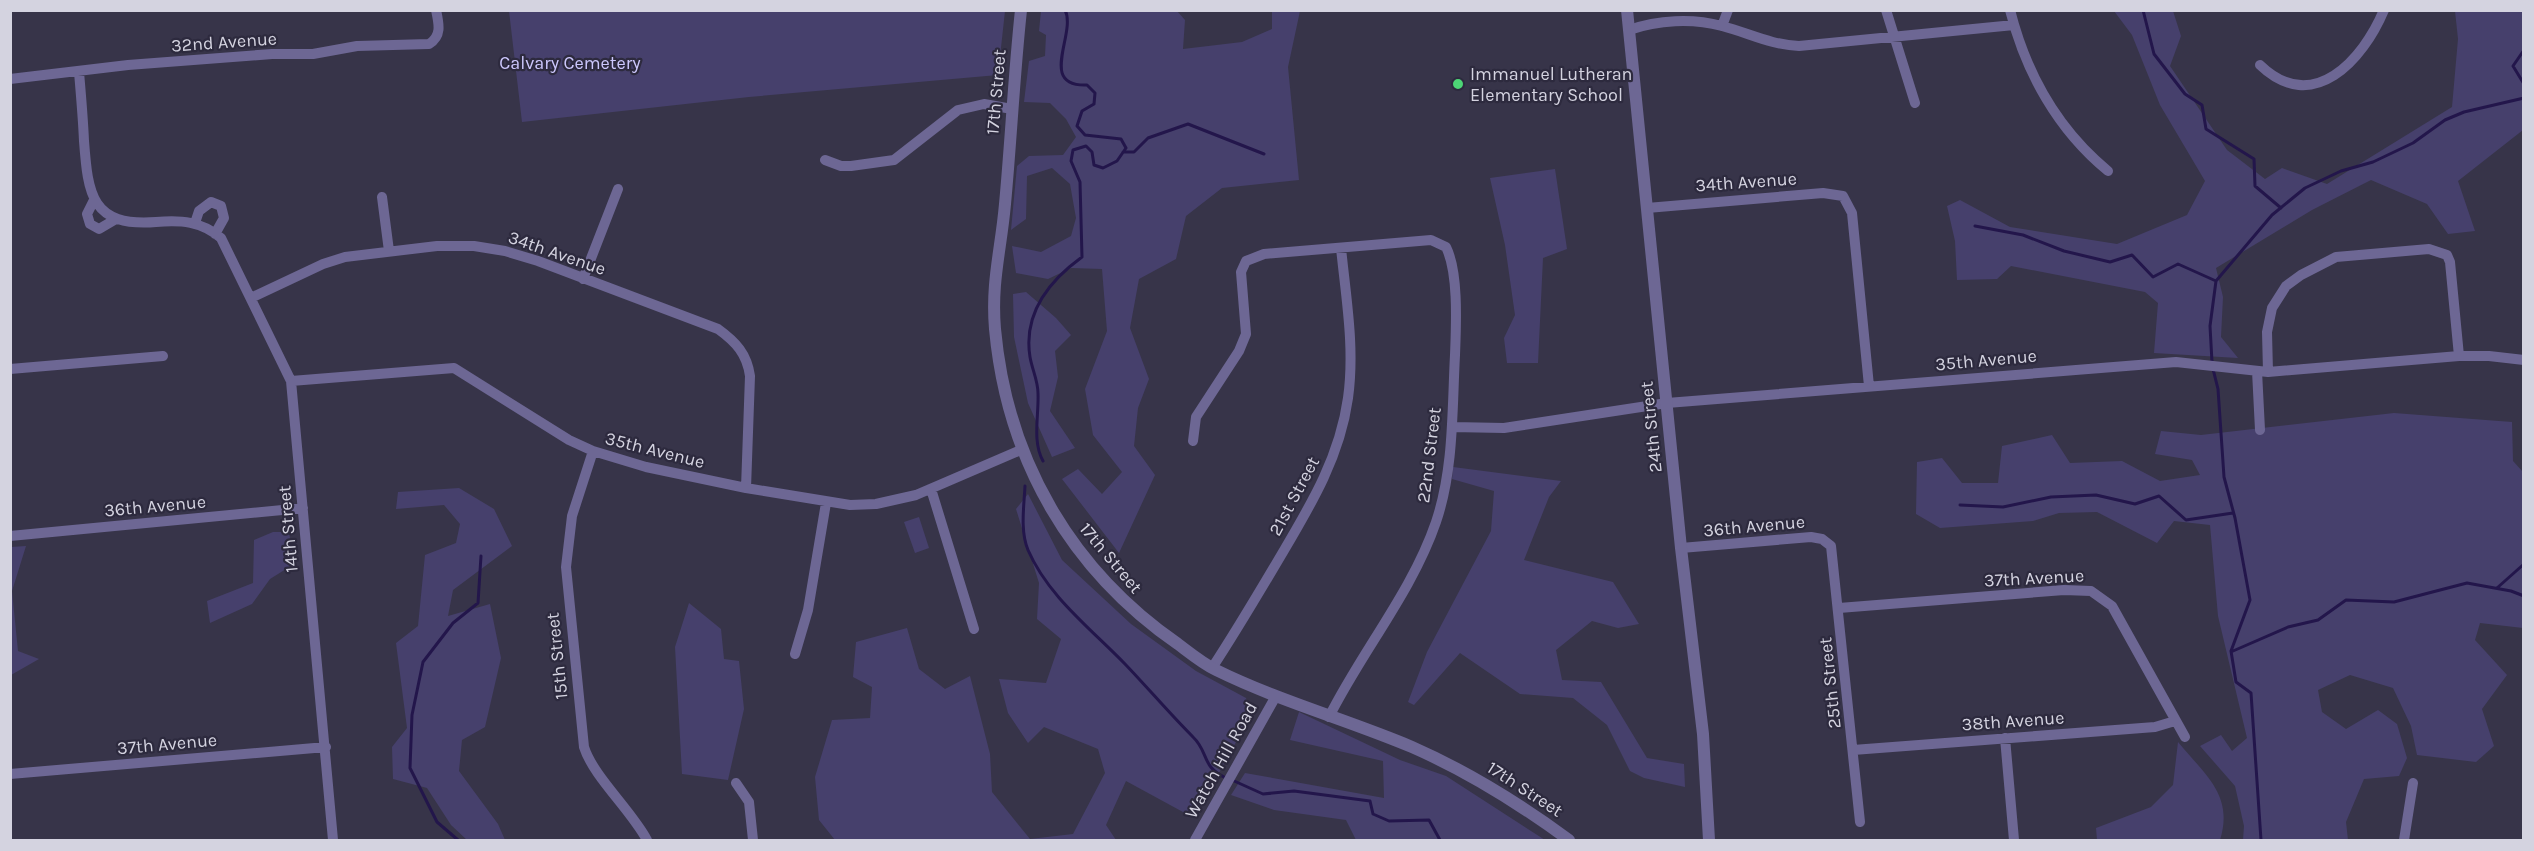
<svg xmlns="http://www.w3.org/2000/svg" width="2534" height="851" viewBox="0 0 2534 851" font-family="Karla,sans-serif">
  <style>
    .green { fill: #46406c }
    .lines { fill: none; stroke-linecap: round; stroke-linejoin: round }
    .stream { stroke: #23164b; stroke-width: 3 }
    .minor { stroke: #6d6794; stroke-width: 10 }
    .tertiary { stroke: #6d6794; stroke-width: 12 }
    .poi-dot { fill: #4dd676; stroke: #2d2a3e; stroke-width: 2 }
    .labels { text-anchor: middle; stroke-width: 4.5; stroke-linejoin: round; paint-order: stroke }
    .street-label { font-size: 18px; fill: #d4d3e0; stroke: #2d2a3e }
    .park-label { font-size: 18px; fill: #cdc8fd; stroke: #2d2a3e }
    .poi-label { font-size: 18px; fill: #d4d3e0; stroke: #2d2a3e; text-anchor: start }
  </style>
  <rect width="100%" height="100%" fill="#373449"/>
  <!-- green -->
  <path class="green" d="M509,11V10L1005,11L998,75L749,97L522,122Z
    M1041,11H1177L1185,20L1183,49L1242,42L1272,29V11H1300L1288,67L1299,180L1222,188L1186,216L1176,259L1139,279L1130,328L1149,379L1138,408L1134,446L1155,475L1119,553L1062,479L1078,469L1102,494L1122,472L1093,435L1085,389L1107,331L1102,269L1071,268L1048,279L1016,273L1012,246L1041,252L1071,236L1076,218L1070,184L1052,168L1027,176L1026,219L1011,230L1017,166L1029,156L1063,155L1076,137L1066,119L1050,103L1024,102L1029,61L1045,56L1046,35L1039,31Z
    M2114,11H2173L2181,36L2170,66L2227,150L2265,179L2282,168L2327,184L2452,107L2458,39L2455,11H2523V130L2458,181L2475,231L2448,234L2427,204L2371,180L2312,210L2216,268L2223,297L2221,337L2238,358L2154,353L2158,303L2145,292L2011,266L1997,279L1957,280L1955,241L1947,206L1960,200L2010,227L2117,244L2187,215L2205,181L2160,105L2132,35Z
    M1555,169L1567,249L1543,258L1538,363H1507L1504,338L1515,315L1505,245L1490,178Z
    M1026,292L1056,318L1071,335L1055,351L1058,377L1050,411L1075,448L1052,457L1028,403L1014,337L1013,294Z
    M2394,413L2512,422L2513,461L2523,472V628L2480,623L2475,640L2507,675L2482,709L2494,746L2476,762L2417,755L2411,726L2393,688L2350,675L2318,690L2322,712L2346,729L2378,710L2397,724L2407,758L2399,776L2364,779L2346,822L2348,840H2243L2244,826L2235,786L2200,746L2221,735L2232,751L2247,738L2218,616L2210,525L2174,521L2157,543L2097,512L2059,513L2033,521L1940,528L1916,514L1917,462L1942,458L1962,483H1998L2002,446L2052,435L2070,463L2122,461L2160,481L2200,475L2192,460L2155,454L2161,431L2201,435Z
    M1453,467L1561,481L1549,497L1524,560L1613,582L1639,624L1618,628L1592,621L1556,650L1562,680L1601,682L1647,758L1684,764L1685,787L1644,778L1630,771L1607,725L1573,698L1520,694L1460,653L1414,705L1408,702L1427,652L1491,531L1494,491L1452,479Z
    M459,488L494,509L512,546L453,590L448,616L490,604L501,658L485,727L462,740L459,771L498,824L505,840H467L451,825L427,788L393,779L392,747L407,728L396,643L418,626L425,555L456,543L460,524L444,505L396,509L398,492Z
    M1028,494L1062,560L1131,624L1196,671L1246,698L1251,715L1194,818L1126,781L1106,825L1116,840H835L819,820L815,777L832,720L870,718L872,687L853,677L856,642L907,628L919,669L945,689L970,676L990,754L992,792L1030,839L1073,834L1105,773L1098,749L1044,727L1028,743L1008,713L999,679L1046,683L1061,639L1037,619L1039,583L1016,509Z
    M919,517L929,548L915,553L904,522Z
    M273,532H289L294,564L270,579L252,604L210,623L207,601L253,583L254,540Z
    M26,546L12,591L18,651L39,659L11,675V547Z
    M689,603L721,629L724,659L739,661L744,709L728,780L682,774L675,647Z
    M1299,712L1400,760L1446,776L1545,840H1356L1346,820L1274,810L1231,795L1245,773L1384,798L1383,761L1290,740Z
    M2178,742C2205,775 2234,795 2220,840H2097L2096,828L2151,807L2173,785Z"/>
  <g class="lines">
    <!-- stream -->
    <path class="stream" d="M2143,10L2154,54L2185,94L2202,105L2206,129L2254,159L2255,186L2281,208
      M2524,50L2513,66L2524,84
      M1123,152H1134L1148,138L1188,124L1264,154
      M1975,226L2023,235L2064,251L2110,262L2132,255L2153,277L2178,264L2216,281
      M2212,362L2210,326L2216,281L2272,215L2305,188L2341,171L2373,162L2413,143L2445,120L2464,112L2524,98
      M2213,369L2218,389L2224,477L2235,518L2250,600L2231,651L2236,682L2251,693L2261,840
      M1043,461C1032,441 1039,416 1038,393C1038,381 1032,369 1030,357C1023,314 1049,281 1082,257L1080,182L1071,161L1073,150L1086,146L1092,152L1094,165L1103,168L1117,161L1126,148L1121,139L1085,135L1077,126L1082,111L1094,104L1095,93L1087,85C1037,87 1077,33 1065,10
      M1025,486C1024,506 1020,531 1028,550C1048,596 1090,628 1125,664C1148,688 1169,713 1193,737C1209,752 1201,767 1226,778
      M1960,505L2003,507L2051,497L2096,495L2135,504L2159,496L2186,520L2233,513
      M2497,588L2524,564
      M2233,651L2288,627L2318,620L2346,600L2394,602L2467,583L2511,591L2524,596
      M1232,780L1263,794L1294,791L1370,801L1373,814L1389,821L1429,820L1440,840
      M458,840L437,822L410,768L412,715L423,662L453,623L478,603L481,556"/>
    <!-- minor -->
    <path class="minor" d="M1886,10L1915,103
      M2010,10C2026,73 2058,130 2108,171
      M1722,26L1728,10
      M1629,30C1658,20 1692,18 1722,26C1749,33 1771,45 1799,46L2014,25
      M2260,65C2313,116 2363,60 2384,10
      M79,72C81,95 83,118 84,141C88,194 91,227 156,222C181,220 201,221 221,238L291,381L333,840
      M10,79L128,65L272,54H313L357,46L429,44C442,36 439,24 436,10
      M825,160L841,166H851L894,160L958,110L984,104L1012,109
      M382,197L389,251
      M94,200L87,214L90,224L99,229L116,219
      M1647,208L1823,193L1843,196L1852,213L1869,386
      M195,223L199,211L211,202L221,206L224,218L215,234
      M583,279L618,189
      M251,298L323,264L345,257L437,246H474L505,251L538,261L718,329C736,342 747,354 750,376L746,488
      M10,369L163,356
      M2257,371L2260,430
      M2268,372L2267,332L2272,308L2286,286L2301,275L2336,257L2429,249L2447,255L2450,262L2459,356
      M291,381L454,368L569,440L593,451L646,467L746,488L850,505L876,504L916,495L1023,449
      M1452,427L1504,428L1667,403L2176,362L2268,372L2459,356H2489L2524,360
      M1193,441L1196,417L1239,351L1246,334L1241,272L1246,261L1264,254L1431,240L1446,247C1459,273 1456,327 1455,355C1452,410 1454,469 1436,522C1412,592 1362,651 1329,717
      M593,451L572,516L566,567L584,747C593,776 631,810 647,840
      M931,489L974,629
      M10,536L303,508
      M1681,548L1811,537L1822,539L1831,546L1860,822
      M1839,608L2064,590L2091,591L2112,606L2185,737
      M795,654L808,610L826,503
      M1212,668C1237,630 1260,591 1283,552C1312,503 1340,456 1348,398C1355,348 1346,298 1341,248
      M2005,738L2014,840
      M1853,750L2155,727L2175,721
      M10,774L326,747
      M736,783L749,802L753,840
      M1195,840L1276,696
      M2404,840L2413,783"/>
    <!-- tertiary -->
    <path class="tertiary" d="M1021,10C1014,75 1011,140 1005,204C1001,250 991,282 995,329C1007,460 1071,570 1178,644C1190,653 1202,663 1216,670C1279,701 1348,720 1412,747C1469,772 1520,804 1569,840
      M1627,10L1681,548L1703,734L1709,840"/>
  </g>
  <!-- markers -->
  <circle class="poi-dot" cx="1458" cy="84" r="6"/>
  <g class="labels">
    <!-- street labels -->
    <g class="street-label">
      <text transform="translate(224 42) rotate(-4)" y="6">32nd Avenue</text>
      <text transform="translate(996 92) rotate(-85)" y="6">17th Street</text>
      <text transform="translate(1746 182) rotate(-4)" y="6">34th Avenue</text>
      <text transform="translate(557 253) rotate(19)" y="6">34th Avenue</text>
      <text transform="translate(1986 360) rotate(-5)" y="6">35th Avenue</text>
      <text transform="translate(1651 427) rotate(-96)" y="6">24th Street</text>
      <text transform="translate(655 450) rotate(14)" y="6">35th Avenue</text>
      <text transform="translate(1429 455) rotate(-83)" y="6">22nd Street</text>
      <text transform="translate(1294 496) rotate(-62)" y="6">21st Street</text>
      <text transform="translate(155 506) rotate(-5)" y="6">36th Avenue</text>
      <text transform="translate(1754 526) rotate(-5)" y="6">36th Avenue</text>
      <text transform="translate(288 529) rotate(-95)" y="6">14th Street</text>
      <text transform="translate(1111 558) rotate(50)" y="6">17th Street</text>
      <text transform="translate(2034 578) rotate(-3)" y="6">37th Avenue</text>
      <text transform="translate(557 656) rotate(-96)" y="6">15th Street</text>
      <text transform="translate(1830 683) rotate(-96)" y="6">25th Street</text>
      <text transform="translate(2013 721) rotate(-4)" y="6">38th Avenue</text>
      <text transform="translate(167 744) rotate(-5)" y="6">37th Avenue</text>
      <text transform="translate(1221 760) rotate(-61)" y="6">Watch Hill Road</text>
      <text transform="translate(1525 789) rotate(33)" y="6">17th Street</text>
    </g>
    <!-- park labels -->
    <g class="park-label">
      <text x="570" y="69">Calvary Cemetery</text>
    </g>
    <!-- poi labels -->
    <g class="poi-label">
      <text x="1470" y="80">Immanuel Lutheran<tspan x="1470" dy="21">Elementary School</tspan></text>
    </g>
  </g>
  <!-- border -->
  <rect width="2534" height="851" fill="none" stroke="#d4d3e0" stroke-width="24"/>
</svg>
